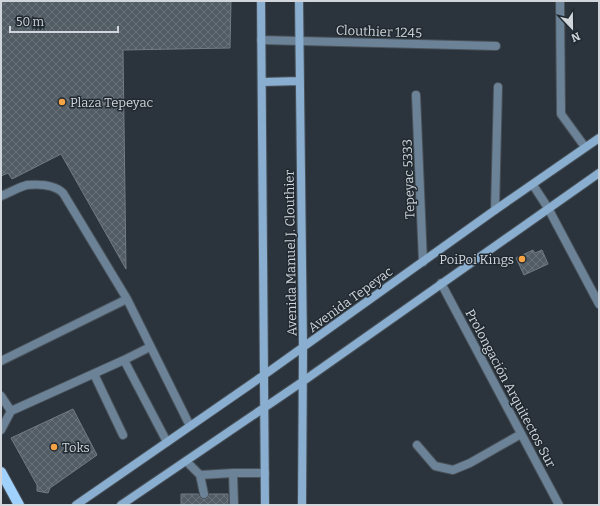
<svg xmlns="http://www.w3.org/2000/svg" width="600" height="506" viewBox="0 0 600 506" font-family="Bitter,serif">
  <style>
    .building { fill: url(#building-cross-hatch); stroke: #717b85 }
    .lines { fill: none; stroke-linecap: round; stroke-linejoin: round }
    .lane-casing { stroke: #495159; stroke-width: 10 }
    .street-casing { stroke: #495159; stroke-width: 10 }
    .secondary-casing { stroke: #495159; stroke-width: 10 }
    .primary-casing { stroke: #495159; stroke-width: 12 }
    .lane { stroke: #6b8297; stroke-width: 8 }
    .street { stroke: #6b8297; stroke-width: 8 }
    .secondary { stroke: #89aed0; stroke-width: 8 }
    .primary { stroke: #a0d0fc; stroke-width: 10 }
    .poi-dot { fill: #f5a345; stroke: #212a31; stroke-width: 1.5 }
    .labels { text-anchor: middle; stroke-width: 3; stroke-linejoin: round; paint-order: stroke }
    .street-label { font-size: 13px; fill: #d0d6db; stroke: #212a31 }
    .poi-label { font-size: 13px; fill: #d0d6db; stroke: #212a31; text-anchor: start }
  </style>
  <defs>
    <pattern id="building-cross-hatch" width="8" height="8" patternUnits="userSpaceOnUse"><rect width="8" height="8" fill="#525c65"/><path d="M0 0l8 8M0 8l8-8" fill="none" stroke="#6a737a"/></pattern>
  </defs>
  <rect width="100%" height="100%" fill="#2b343c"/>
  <!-- building -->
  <path class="building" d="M1,1H231L230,48L123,50L126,269L61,154L12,179L8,173L1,176Z
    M533,250L535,253L542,250L548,264L524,275L516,258Z
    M73,409L97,455L50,488L48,493L37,491V485L11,438Z
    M181,494H198L200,498L205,499L208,498L209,494H228V505H181Z"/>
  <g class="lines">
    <!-- lane casing -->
    <g class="lane-casing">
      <path id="lane" d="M1,196C9,193 19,187 27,185C39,184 54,184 63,193L127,299L190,426
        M124,360L167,442
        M1,361L127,299
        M94,374L123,435
        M1,396L11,411
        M1,430L11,411L124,360L150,347
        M417,445L435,466L453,470L470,463L521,434
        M186,461L200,475L233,473H265
        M233,473L234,505
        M200,475L204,494"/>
    </g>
    <!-- street casing -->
    <g class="street-casing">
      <path id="street" d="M560,1L561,114L585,147
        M261,40L496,46
        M416,95L423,262
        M533,185L548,208L599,304
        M495,210L498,87
        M441,283L559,505"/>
    </g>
    <!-- secondary casing -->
    <g class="secondary-casing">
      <path id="secondary" d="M261,1L265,505
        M299,1L303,348L302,505
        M262,82L300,81
        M76,505L264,375L495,210L599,138
        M121,505L302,382L599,173"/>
    </g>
    <!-- primary casing -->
    <g class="primary-casing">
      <path id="primary" d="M1,472L19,505"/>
    </g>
    <!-- lane -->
    <use href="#lane" class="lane"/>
    <!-- street -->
    <use href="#street" class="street"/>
    <!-- secondary -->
    <use href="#secondary" class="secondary"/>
    <!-- primary -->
    <use href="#primary" class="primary"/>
  </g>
  <!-- markers -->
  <g class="poi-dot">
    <circle cx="62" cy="102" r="4"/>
    <circle cx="522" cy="259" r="4"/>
    <circle cx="54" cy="447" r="4"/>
  </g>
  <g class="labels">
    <!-- street labels -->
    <g class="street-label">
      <text transform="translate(379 31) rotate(2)" y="5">Clouthier 1245</text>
      <text transform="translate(408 179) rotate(-92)" y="5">Tepeyac 5333</text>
      <text transform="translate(290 253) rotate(-91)" y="5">Avenida Manuel J. Clouthier</text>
      <text transform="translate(350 299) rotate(-36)" y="5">Avenida Tepeyac</text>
      <text transform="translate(511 388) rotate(62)" y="5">Prolongación Arquitectos Sur</text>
    </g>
    <!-- poi labels -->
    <g class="poi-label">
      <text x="70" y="107">Plaza Tepeyac</text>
      <text x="514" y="264" text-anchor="end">PoiPoi Kings</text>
      <text x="62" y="452">Toks</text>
    </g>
  </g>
  <!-- border -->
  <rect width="600" height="506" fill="none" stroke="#d0d6db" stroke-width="4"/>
  <!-- north arrow -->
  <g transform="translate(572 28) rotate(158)" stroke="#212a31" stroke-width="3" paint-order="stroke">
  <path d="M0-3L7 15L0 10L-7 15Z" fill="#d0d6db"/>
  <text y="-6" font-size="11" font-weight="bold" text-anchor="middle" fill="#d0d6db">N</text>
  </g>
  <!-- scale -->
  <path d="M10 26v6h108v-6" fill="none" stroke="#d0d6db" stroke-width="2"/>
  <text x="16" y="26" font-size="12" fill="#d0d6db" stroke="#212a31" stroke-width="3" paint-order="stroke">50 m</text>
</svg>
